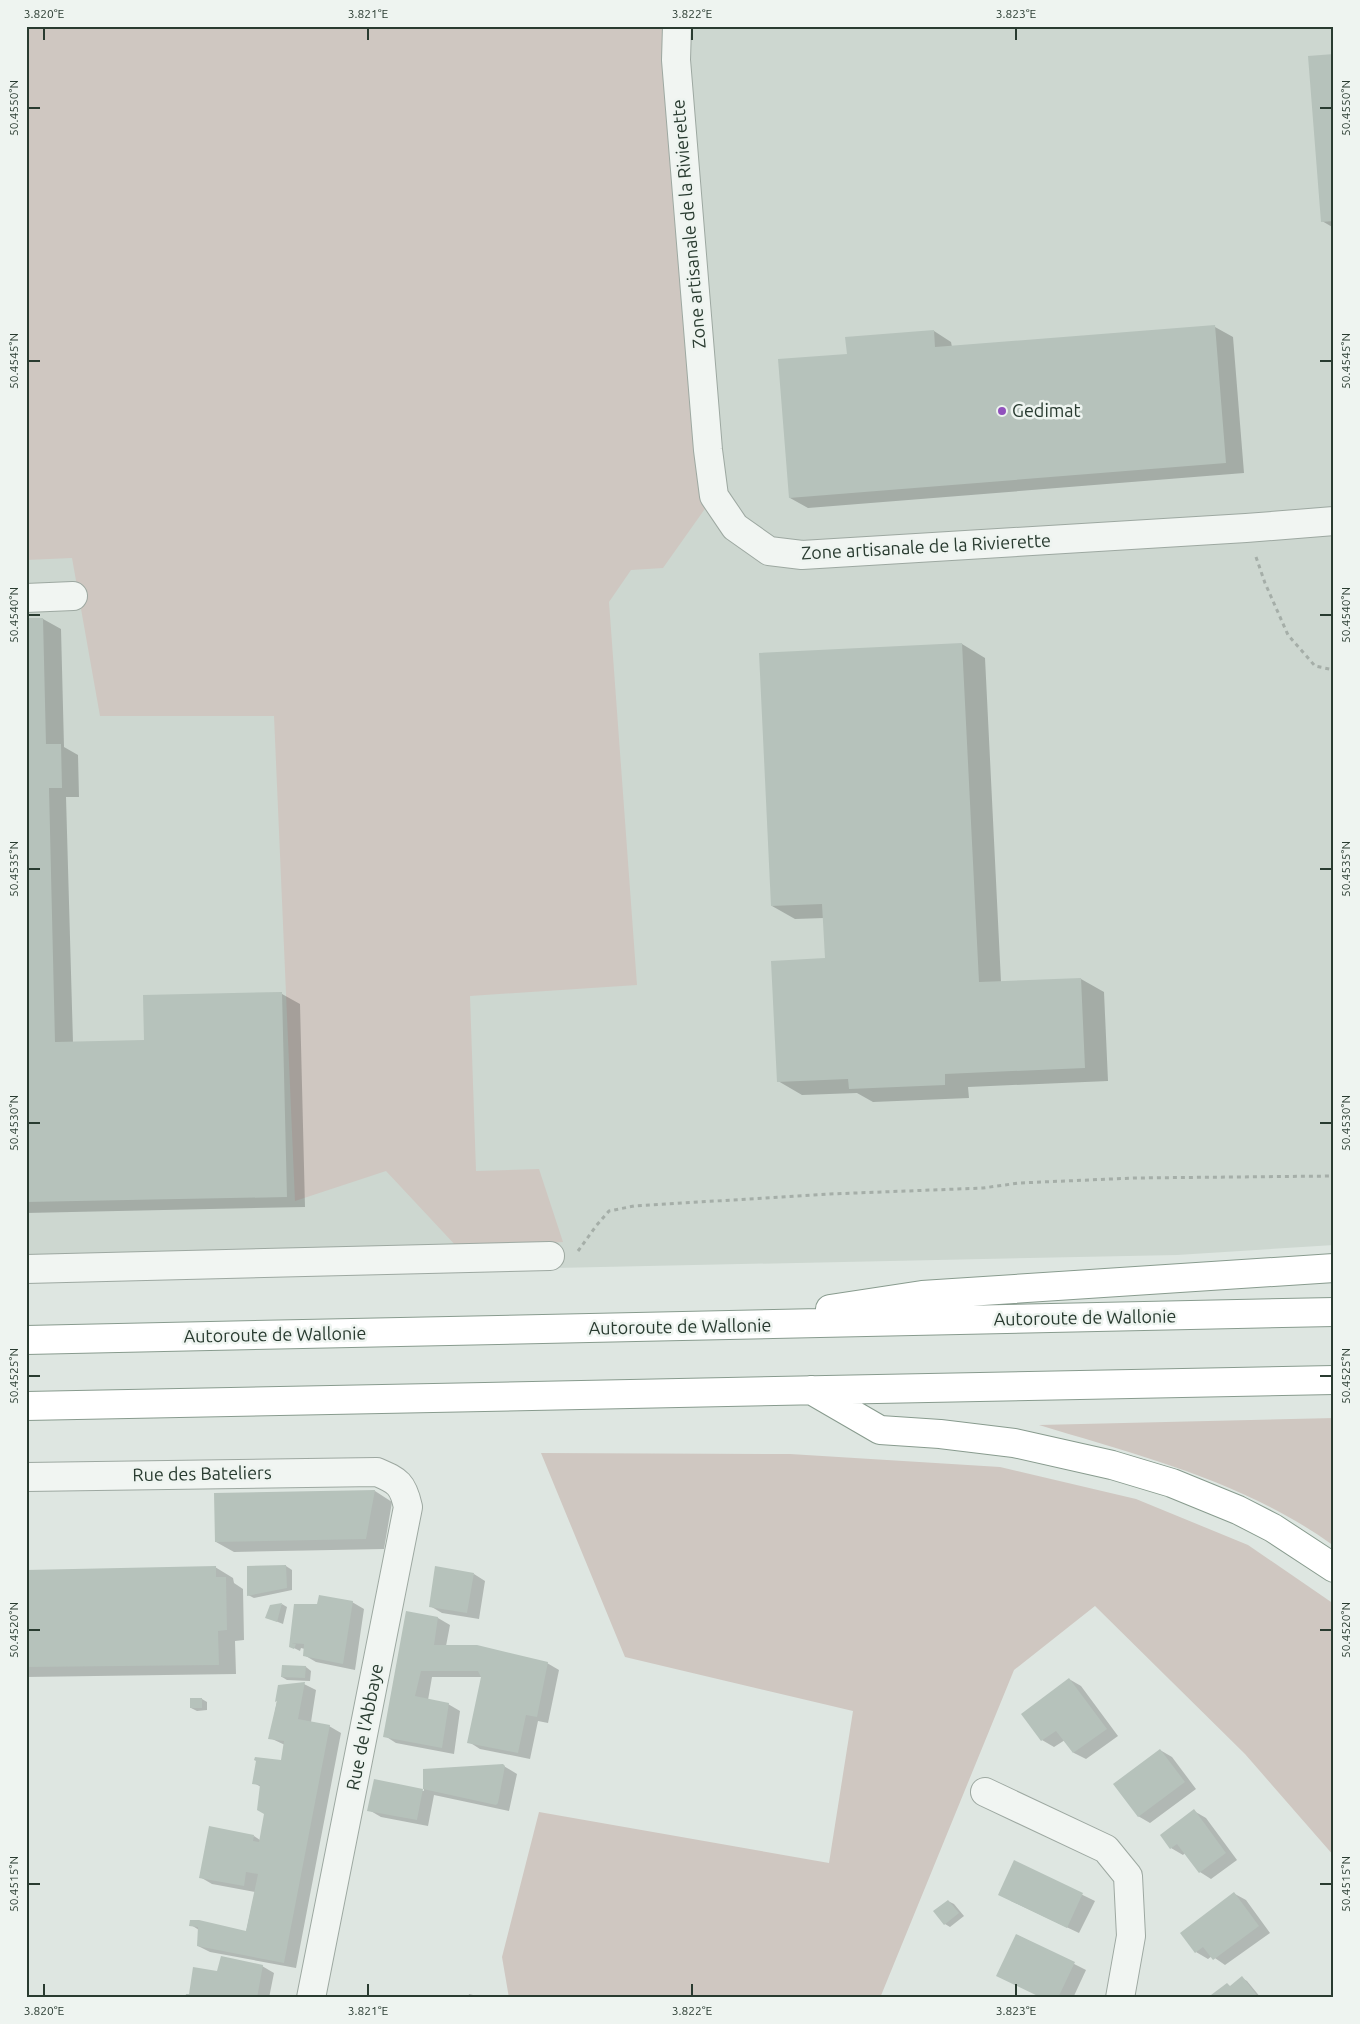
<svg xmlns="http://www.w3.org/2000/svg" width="1360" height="2024" viewBox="0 0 1360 2024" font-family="Ubuntu,sans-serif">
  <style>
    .built { fill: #cdd7d0 }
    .green { fill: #cfc7c1 }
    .shadow { fill: #0003 }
    .building { fill: #b6c2bb }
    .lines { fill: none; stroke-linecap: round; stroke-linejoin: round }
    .minor-casing { stroke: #9da8a1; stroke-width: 30 }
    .highway-casing { stroke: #889b8e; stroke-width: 30 }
    .path { stroke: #a5aea8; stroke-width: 3; stroke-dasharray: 4 4; stroke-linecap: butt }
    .minor { stroke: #f1f5f2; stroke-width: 28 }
    .highway { stroke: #fff; stroke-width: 28 }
    .ticks { fill: none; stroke: #293b30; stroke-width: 2 }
    .poi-dot { fill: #9151bd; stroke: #eef4f0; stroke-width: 2 }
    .labels { text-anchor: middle; stroke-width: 5; stroke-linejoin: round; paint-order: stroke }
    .street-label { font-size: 18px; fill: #293b30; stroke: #eef4f0 }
    .poi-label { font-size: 18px; fill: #293b30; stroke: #eef4f0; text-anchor: start }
    .neatline { fill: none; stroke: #293b30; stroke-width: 2 }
    .ticks-label { font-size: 12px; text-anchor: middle; fill: #293b30 }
  </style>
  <rect width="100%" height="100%" fill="#dee6e1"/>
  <!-- built -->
  <path class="built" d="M26,26H1334V1245L1177,1255L26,1279Z"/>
  <!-- green -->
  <path class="green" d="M26,26H678L714,496L663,568L631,570L609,602L637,985L470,996L476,1171L539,1169L563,1242L458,1248L386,1171L295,1201L274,716H100L72,558L26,560Z
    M1334,1418V1546C1246,1482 1141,1456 1039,1425Z
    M541,1453L790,1454L1000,1467L1136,1499L1248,1545L1334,1604V1856L1245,1754L1095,1606L1014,1670L880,1998H509L502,1957L539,1812L829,1863L853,1711L625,1657Z"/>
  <!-- shadow -->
  <path class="shadow" d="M1334,55V228L1322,221Z
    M1215,327L1233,337L1244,473L808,508L790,498L848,355L934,331L951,342L952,347Z
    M26,619H43L61,629L64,747L78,755L79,797H66L73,1043L145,1042L282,994L300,1004L305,1207L26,1213Z
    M962,644L985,658L1001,982L1081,979L1104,992L1108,1081L968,1087L969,1098L873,1102L857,1093L802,1095L778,1081L826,959L824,918L795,919L772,906Z
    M375,1491L392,1502L384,1549L234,1552L216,1542Z
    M286,1566L292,1570V1590L254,1598L248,1595V1567Z
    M215,1567L233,1578L234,1583L243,1589L244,1640L235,1641L236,1674L26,1677V1572Z
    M474,1574L485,1581L479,1619L442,1613L430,1606Z
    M352,1602L364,1609L355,1670L316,1662L304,1655L305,1649L301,1648L300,1651L290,1646L292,1643Z
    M282,1604L287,1607L283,1624L268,1618Z
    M407,1613L438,1618L450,1625L446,1646L547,1663L559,1670L548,1723L538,1721L530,1759L480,1749L469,1742L482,1677H432L428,1700L448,1704L460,1711L454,1754L396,1743L385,1736Z
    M306,1667L311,1671L310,1681L287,1680L282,1677Z
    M1069,1679L1081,1686L1118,1736L1086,1759L1074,1753L1065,1740L1054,1747L1042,1740Z
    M304,1684L316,1690L311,1722L329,1726L341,1733L296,1968L210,1952L198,1946L199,1930L191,1925L246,1932L255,1892L212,1884L200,1877L254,1836L260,1840L266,1813L261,1787L254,1783L282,1762L285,1745L270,1738L277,1701Z
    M202,1699L207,1702V1710L197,1711L191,1708Z
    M1160,1750L1172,1757L1196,1789L1150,1823L1138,1816Z
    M502,1765L517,1774L509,1811L434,1795L428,1826L381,1817L369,1810L375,1781L424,1791V1770Z
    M1194,1811L1206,1818L1237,1860L1211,1879L1200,1872L1185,1853L1183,1855L1171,1848Z
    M1015,1862L1095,1901L1079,1933L1011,1901Z
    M1235,1894L1246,1900L1270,1933L1225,1965L1212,1956L1208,1959L1196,1952Z
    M948,1901L954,1904L964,1916L950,1927L945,1924Z
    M1017,1935L1086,1970L1073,1998H1042Z
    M262,1966L274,1973L269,1998H186L217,1972Z
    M1242,1978L1247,1981L1261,1998H1209L1231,1987Z
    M469,1994L485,1998H468Z"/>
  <!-- building -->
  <path class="building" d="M1334,54V221L1321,222L1308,56Z
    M1215,325L1226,463L789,498L778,359L847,354L845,337L934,330L935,347Z
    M26,618H43L46,744H61L62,788H49L55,1042L144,1040L143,995L282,992L287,1197L26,1202Z
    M962,643L979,982L1081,978L1085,1068L945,1074V1085L849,1089L848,1079L777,1082L771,961L825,958L822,904L771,906L759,653Z
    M375,1490L366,1539L215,1542L214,1493Z
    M286,1565L287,1588L247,1596V1566Z
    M216,1566V1577H226L227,1630L218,1631L219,1665L26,1667V1570Z
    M435,1566L474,1573L467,1613L429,1607Z
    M319,1595L353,1601L343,1664L303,1656L304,1644L291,1643L296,1644L294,1649L289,1647L294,1604H317Z
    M282,1603L277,1622L265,1618L270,1605Z
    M406,1611L438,1617L434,1645H477L548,1662L537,1717L526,1715L518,1753L467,1743L481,1677L478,1671H421L415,1696L449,1703L442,1748L383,1737Z
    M282,1665L306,1666L305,1678L281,1677Z
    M1069,1678L1107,1729L1073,1753L1056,1731L1041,1741L1021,1714Z
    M305,1682L298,1719L330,1725L284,1963L197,1946L198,1927L189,1926L190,1920H199L246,1931L258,1874L246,1872L244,1886L199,1878L209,1826L254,1835L253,1841L259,1842L264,1814L257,1810L260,1785L252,1784L256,1761L254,1760L255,1757L281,1760L284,1741L268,1739L277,1701L275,1702L278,1685Z
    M190,1698H202V1708H190Z
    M1160,1749L1185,1782L1138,1817L1113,1784Z
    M503,1764L505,1766L498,1803L496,1805L423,1789V1769Z
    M374,1779L423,1789L417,1820L367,1811Z
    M1194,1809L1226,1853L1199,1873L1177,1844L1170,1849L1160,1835Z
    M1014,1860L1083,1893L1067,1928L998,1895Z
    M1234,1892L1259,1926L1213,1960L1203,1947L1195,1953L1180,1933Z
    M948,1900L959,1913L944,1925L933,1911Z
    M1016,1934L1075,1962L1058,1998H1042L996,1976Z
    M221,1956L263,1965L257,1998H185L186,1994H189L193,1967L217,1971Z
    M1242,1976L1259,1998H1207L1227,1983L1230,1986Z"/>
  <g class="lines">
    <!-- minor casing -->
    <g class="minor-casing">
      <path id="minor" d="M677,26L676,60L708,450L714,496L735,527L769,551L802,555L1246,528L1334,521
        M26,598L73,596
        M26,1269L550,1256
        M26,1477L377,1472C398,1481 403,1484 408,1507L311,1998
        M985,1792L1106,1849L1128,1876L1131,1936L1120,1998"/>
    </g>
    <!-- highway casing -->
    <g class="highway-casing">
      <path id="highway" d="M830,1309L922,1295L1334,1268
        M26,1340L1334,1312
        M811,1390L880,1430L940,1434L1014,1443L1112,1465L1172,1483L1238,1510L1273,1528L1334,1568
        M26,1406L1334,1380"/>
    </g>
    <!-- path -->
    <path class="path" d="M1256,557L1265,583L1288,635L1315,666L1334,670
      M578,1251L596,1226L609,1211L634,1206L830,1194L983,1188L1019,1183L1134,1178L1334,1176"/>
    <!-- minor -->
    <use href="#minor" class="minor"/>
    <!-- highway -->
    <use href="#highway" class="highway"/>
  </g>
  <!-- ticks -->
  <path class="ticks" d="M44,28V40M368,28V40M692,28V40M1016,28V40M28,108H40M1320,108H1332M28,361H40M1320,361H1332M28,615H40M1320,615H1332M28,869H40M1320,869H1332M28,1123H40M1320,1123H1332M28,1376H40M1320,1376H1332M28,1630H40M1320,1630H1332M28,1884H40M1320,1884H1332M44,1984V1996M368,1984V1996M692,1984V1996M1016,1984V1996"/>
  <!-- markers -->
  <circle class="poi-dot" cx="1002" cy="411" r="5"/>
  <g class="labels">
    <!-- street labels -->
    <g class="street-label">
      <text transform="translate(689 224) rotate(-95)" y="6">Zone artisanale de la Rivierette</text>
      <text transform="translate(926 547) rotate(-3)" y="6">Zone artisanale de la Rivierette</text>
      <text transform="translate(1085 1318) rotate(-1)" y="6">Autoroute de Wallonie</text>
      <text transform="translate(680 1327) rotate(-1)" y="6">Autoroute de Wallonie</text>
      <text transform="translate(275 1335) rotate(-1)" y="6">Autoroute de Wallonie</text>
      <text transform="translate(202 1474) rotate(-1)" y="6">Rue des Bateliers</text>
      <text transform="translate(365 1727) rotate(-79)" y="6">Rue de l'Abbaye</text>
    </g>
    <!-- poi labels -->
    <g class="poi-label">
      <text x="1012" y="417">Gedimat</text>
    </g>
  </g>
  <!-- border -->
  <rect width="1360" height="2024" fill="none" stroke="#eef4f0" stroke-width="55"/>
  <rect x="28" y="28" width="1304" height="1968" class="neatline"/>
  <g class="ticks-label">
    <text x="44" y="18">3.820°E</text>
    <text x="368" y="18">3.821°E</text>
    <text x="692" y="18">3.822°E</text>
    <text x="1016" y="18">3.823°E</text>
    <text transform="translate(14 108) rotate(-90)" y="4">50.4550°N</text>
    <text transform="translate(1346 108) rotate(-90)" y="4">50.4550°N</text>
    <text transform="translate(14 361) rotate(-90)" y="4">50.4545°N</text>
    <text transform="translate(1346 361) rotate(-90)" y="4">50.4545°N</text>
    <text transform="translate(14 615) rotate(-90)" y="4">50.4540°N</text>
    <text transform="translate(1346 615) rotate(-90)" y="4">50.4540°N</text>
    <text transform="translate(14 869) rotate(-90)" y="4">50.4535°N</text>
    <text transform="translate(1346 869) rotate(-90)" y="4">50.4535°N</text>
    <text transform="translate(14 1123) rotate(-90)" y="4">50.4530°N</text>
    <text transform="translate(1346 1123) rotate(-90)" y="4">50.4530°N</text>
    <text transform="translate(14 1376) rotate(-90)" y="4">50.4525°N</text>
    <text transform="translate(1346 1376) rotate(-90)" y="4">50.4525°N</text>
    <text transform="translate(14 1630) rotate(-90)" y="4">50.4520°N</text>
    <text transform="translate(1346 1630) rotate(-90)" y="4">50.4520°N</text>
    <text transform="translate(14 1884) rotate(-90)" y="4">50.4515°N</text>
    <text transform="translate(1346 1884) rotate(-90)" y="4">50.4515°N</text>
    <text x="44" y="2015">3.820°E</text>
    <text x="368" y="2015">3.821°E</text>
    <text x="692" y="2015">3.822°E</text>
    <text x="1016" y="2015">3.823°E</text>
  </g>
</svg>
